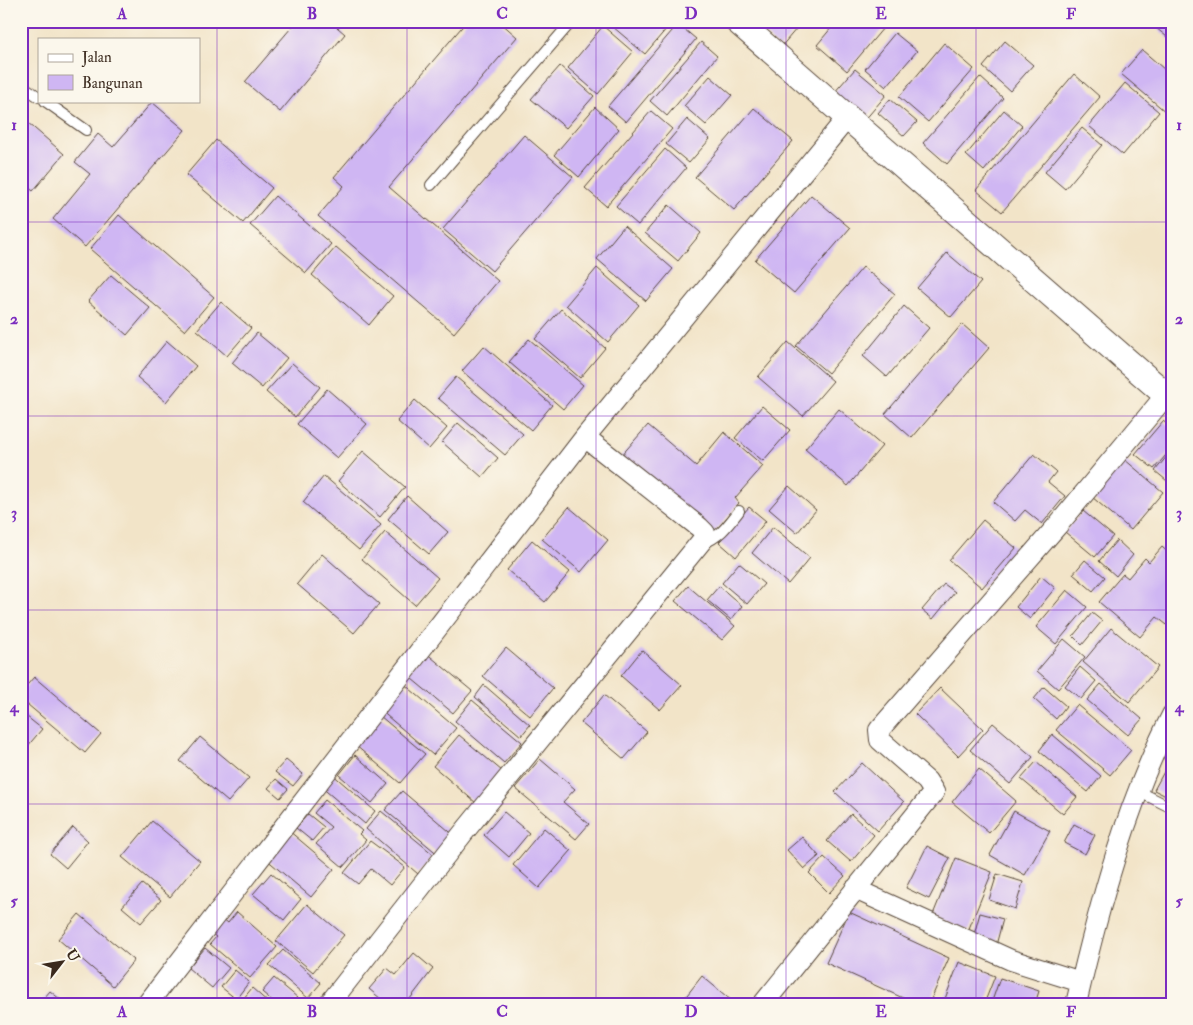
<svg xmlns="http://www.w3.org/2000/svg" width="1193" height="1025" viewBox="0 0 1193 1025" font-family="'IM FELL Double Pica',serif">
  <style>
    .building { fill: #cfb6f3 }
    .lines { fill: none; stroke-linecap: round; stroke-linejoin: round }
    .service-casing { stroke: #564638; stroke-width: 12 }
    .minor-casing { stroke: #564638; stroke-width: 22 }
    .tertiary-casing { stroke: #564638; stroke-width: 27 }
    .service { stroke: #fff; stroke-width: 10 }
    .minor { stroke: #fff; stroke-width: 20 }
    .tertiary { stroke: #fff; stroke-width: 25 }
    .grid { fill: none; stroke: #7b2cbf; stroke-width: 1; stroke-opacity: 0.55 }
    .neatline { fill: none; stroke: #7b2cbf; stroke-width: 2 }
    .grid-label { font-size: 16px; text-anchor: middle; font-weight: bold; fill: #7b2cbf }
  </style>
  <rect width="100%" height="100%" fill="#fbf7ec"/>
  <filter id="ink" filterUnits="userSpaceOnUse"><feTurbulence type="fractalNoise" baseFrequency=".02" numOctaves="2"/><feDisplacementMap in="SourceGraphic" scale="10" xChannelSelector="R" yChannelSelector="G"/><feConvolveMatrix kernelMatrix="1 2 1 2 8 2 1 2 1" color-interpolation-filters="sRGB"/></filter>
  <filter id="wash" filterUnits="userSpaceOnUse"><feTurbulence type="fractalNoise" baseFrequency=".0096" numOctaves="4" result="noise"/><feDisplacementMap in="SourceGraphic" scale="20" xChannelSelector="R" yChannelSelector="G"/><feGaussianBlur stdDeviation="1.12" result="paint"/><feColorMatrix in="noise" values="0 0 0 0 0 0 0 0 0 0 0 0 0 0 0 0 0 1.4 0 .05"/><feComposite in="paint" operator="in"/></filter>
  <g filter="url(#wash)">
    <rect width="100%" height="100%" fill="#f2e4c8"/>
    <g id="blocks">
      <!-- building -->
      <path class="building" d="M297,21H330L345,34L280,112L245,82Z
        M467,21H499L517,37L389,187L498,281L454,333L318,216L344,186L334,177Z
        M606,21H673L645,54Z
        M750,21H803L780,48Z
        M837,21H889L847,71L817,45Z
        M1152,21H1172V41L1150,23Z
        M678,24L696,39L626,122L608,106Z
        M603,26L633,52L598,94L568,68Z
        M895,33L917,51L886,87L865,69Z
        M1005,41L1033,65L1010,91L983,67Z
        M701,42L717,56L667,116L650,101Z
        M944,43L974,69L928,122L899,97Z
        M1142,50L1172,76V105L1166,112L1121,74Z
        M560,66L594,96L566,128L531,99Z
        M855,69L886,95L864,121L833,94Z
        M1074,74L1100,97L1002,212L976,190Z
        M710,76L732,95L706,125L684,106Z
        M980,77L1003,98L947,164L923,143Z
        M1125,83L1159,112L1123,155L1089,126Z
        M890,99L917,122L904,136L878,113Z
        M152,102L185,130L85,247L53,219L90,174L75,162L98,134L113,147Z
        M595,107L619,129L579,177L554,155Z
        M754,108L793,141L734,210L695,177Z
        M1004,110L1022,126L984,171L966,155Z
        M651,111L672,129L606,206L585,188Z
        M687,119L710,139L689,163L666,144Z
        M27,122L64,154L33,191L21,181V129Z
        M1082,128L1102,145L1065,189L1045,172Z
        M524,135L573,177L492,271L443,229Z
        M216,140L272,188L243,223L186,175Z
        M665,149L686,168L638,225L616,206Z
        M811,195L850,228L794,293L755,260Z
        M275,196L331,244L306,273L250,225Z
        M669,205L701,233L678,261L645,233Z
        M119,215L214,297L185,331L90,249Z
        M624,226L673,269L646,301L597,259Z
        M336,247L393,296L369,325L312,275Z
        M947,253L981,282L951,317L917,288Z
        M863,267L895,294L828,373L796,346Z
        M597,268L639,305L608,342L566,305Z
        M111,275L150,308L127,335L88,301Z
        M221,302L251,328L227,356L197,330Z
        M904,306L929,328L887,377L863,356Z
        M561,309L605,348L580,378L535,339Z
        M962,324L989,348L912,438L885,414Z
        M257,333L287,358L262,388L232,363Z
        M529,339L583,385L563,409L509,362Z
        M167,341L196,366L166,402L137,377Z
        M788,342L833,381L803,416L758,377Z
        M484,346L552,405L531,430L462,371Z
        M292,363L320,387L295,417L266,392Z
        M456,377L523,434L505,455L438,398Z
        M327,389L367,424L337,458L297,424Z
        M415,400L447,428L429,449L397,421Z
        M762,406L790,430L763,461L735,438Z
        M839,409L882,446L848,486L805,449Z
        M1163,421L1172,428V448L1154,469L1135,454Z
        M458,423L498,458L482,477L442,442Z
        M648,425L696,466L724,432L763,466L735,498L739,503L712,535L620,457Z
        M1172,450V485L1155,471Z
        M363,451L405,487L380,517L338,481Z
        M1034,454L1056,472L1048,482L1065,496L1042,524L1025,510L1015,521L993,502Z
        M1124,459L1163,492L1131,530L1092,497Z
        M324,476L381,525L359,550L303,502Z
        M789,486L816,510L797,533L769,509Z
        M407,496L448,532L429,554L388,519Z
        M569,507L608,540L581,572L542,539Z
        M749,507L766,521L736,557L719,542Z
        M1083,511L1113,536L1095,557L1065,532Z
        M983,520L1016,548L982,588L949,560Z
        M773,527L810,558L788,584L752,553Z
        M385,532L438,578L415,605L362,559Z
        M532,540L570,572L545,602L507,570Z
        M1117,540L1133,555L1116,576L1099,561Z
        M1162,547L1172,556V629L1157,617L1140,637L1099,602L1123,574L1128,578L1145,558L1149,562Z
        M322,554L379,604L354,633L297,584Z
        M1085,560L1105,577L1093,591L1073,574Z
        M739,563L764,584L747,604L722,583Z
        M1041,576L1055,588L1030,619L1016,607Z
        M944,584L955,592L933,619L922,610Z
        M688,586L735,626L722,640L675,601Z
        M719,586L742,606L731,620L707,600Z
        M1067,590L1087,607L1056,644L1036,627Z
        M1092,613L1102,621L1082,645L1073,636Z
        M1111,628L1158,667L1129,702L1083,662Z
        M1064,639L1085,657L1058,689L1037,671Z
        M506,648L553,688L530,716L483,676Z
        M642,650L682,685L660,710L621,676Z
        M425,652L472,691L453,713L406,674Z
        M1080,667L1096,681L1081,699L1065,686Z
        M34,677L101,734L85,753L21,699V692Z
        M403,683L456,728L433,755L380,710Z
        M1101,684L1142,719L1128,735L1087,700Z
        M484,685L530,725L521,736L475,697Z
        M1044,687L1066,706L1056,719L1034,699Z
        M940,688L983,729L958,756L915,714Z
        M604,695L647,732L624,759L581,723Z
        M472,700L522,742L504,763L455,721Z
        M1077,705L1131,750L1110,775L1056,730Z
        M21,712L42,729L21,754Z
        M380,716L425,754L400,783L355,745Z
        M993,723L1033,757L1010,784L970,750Z
        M1052,734L1101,776L1088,792L1039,751Z
        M459,735L502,771L476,803L433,766Z
        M200,737L249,778L228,802L180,761Z
        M355,755L388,784L372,803L339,775Z
        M1172,757V799L1154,790Z
        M540,759L575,789L563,802L589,824L576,839L515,788Z
        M286,760L303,774L293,786L275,772Z
        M1036,762L1077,797L1063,814L1021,779Z
        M862,763L904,802L878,831L835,792Z
        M979,769L1016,801L989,833L952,802Z
        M331,773L375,811L365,824L320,786Z
        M276,779L288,789L280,798L268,788Z
        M402,791L456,837L440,856L385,810Z
        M325,800L362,831L359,834L366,840L343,867L316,844L331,827L314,813Z
        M381,811L434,855L418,874L366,829Z
        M1014,811L1050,831L1025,875L990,855Z
        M504,812L529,833L509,857L484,835Z
        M308,814L324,827L312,841L296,828Z
        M851,814L874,835L851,862L827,841Z
        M152,821L200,861L170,897L122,857Z
        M1074,824L1095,835L1085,854L1064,843Z
        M73,827L88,841L66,868L50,854Z
        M544,828L571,851L539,888L513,865Z
        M288,830L334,869L311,897L265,858Z
        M802,837L819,856L804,869L787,850Z
        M370,841L405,867L390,885L371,869L358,884L344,873Z
        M927,846L950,858L929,899L906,888Z
        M824,857L845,876L829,893L809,873Z
        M956,858L992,872L968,931L932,917Z
        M271,873L301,899L284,920L253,894Z
        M997,874L1023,882L1015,909L989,900Z
        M142,884L161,900L141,923L122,907Z
        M307,904L344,935L313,972L276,941Z
        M237,912L277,947L250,978L210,944L216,937L210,932L222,918L228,923Z
        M849,912L949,958L929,1004H916L826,963Z
        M980,913L1003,919L995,949L972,942Z
        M79,914L134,960L113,986L58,939Z
        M205,948L229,968L212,988L188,968Z
        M283,950L321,983L308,998L269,965Z
        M414,953L433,969L406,1004H387L369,989L387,968L396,975Z
        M959,962L995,976L984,1004H943Z
        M235,970L249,982L236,999L221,987Z
        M702,976L732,1001L730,1004H680Z
        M274,978L298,998L293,1004H276L262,992Z
        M1000,978L1039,991L1035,1004H991Z
        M252,988L270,1004H239Z
        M50,991L66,1004H39Z"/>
    </g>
  </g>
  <g filter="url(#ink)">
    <use href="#blocks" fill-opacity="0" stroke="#564638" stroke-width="1"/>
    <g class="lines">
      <!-- service casing -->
      <g class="service-casing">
        <path id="service" d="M21,85L39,97
          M45,101L86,130
          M431,185L572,21
          M703,543C720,537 728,525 739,511
          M1138,791L1172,808"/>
      </g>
      <!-- minor casing -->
      <g class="minor-casing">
        <path id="minor" d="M855,889L1011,960L1081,982
          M147,1004L585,437L847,118
          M329,1004L464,832L704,538L705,533L699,527L585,437
          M763,1004L934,792L927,781L880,740L879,730L1057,526L1166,395
          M1076,1004C1099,906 1126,805 1172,715"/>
      </g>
      <!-- tertiary casing -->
      <g class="tertiary-casing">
        <path id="tertiary" d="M737,21L1172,400"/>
      </g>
      <!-- service -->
      <use href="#service" class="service"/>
      <!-- minor -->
      <use href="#minor" class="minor"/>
      <!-- tertiary -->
      <use href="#tertiary" class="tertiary"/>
    </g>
  </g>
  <!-- grid -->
  <path class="grid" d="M217,21V1004M407,21V1004M596,21V1004M786,21V1004M976,21V1004M21,222H1172M21,416H1172M21,610H1172M21,804H1172"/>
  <!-- margin -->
  <rect width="1193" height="1025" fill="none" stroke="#fbf7ec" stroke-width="55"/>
  <!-- legend -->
  <rect x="38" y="38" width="162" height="65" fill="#fbf7ec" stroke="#aea59a"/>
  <rect x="48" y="54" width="25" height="8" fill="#ffffff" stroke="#aea59a"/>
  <text x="82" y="62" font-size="15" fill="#3b2a1e">Jalan</text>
  <rect x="48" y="75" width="25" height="15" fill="#cfb6f3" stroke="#aea59a"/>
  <text x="82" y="88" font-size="15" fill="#3b2a1e">Bangunan</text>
  <!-- north arrow -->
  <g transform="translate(62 962) rotate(59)" stroke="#fbf7ec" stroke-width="4" paint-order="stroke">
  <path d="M0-4L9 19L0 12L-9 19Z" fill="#3b2a1e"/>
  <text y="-8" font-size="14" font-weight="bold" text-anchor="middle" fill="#3b2a1e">U</text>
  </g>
  <rect x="28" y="28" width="1138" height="970" class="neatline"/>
  <g class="grid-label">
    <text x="122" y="19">A</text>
    <text x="312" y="19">B</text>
    <text x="502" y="19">C</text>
    <text x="691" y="19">D</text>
    <text x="881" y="19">E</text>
    <text x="1071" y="19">F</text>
    <text x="14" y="130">1</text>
    <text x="1179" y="130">1</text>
    <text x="14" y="324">2</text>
    <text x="1179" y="324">2</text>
    <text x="14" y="518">3</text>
    <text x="1179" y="518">3</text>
    <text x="14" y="712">4</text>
    <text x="1179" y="712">4</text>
    <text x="14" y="906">5</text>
    <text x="1179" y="906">5</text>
    <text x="122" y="1017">A</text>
    <text x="312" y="1017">B</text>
    <text x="502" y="1017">C</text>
    <text x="691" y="1017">D</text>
    <text x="881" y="1017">E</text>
    <text x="1071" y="1017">F</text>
  </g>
</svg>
